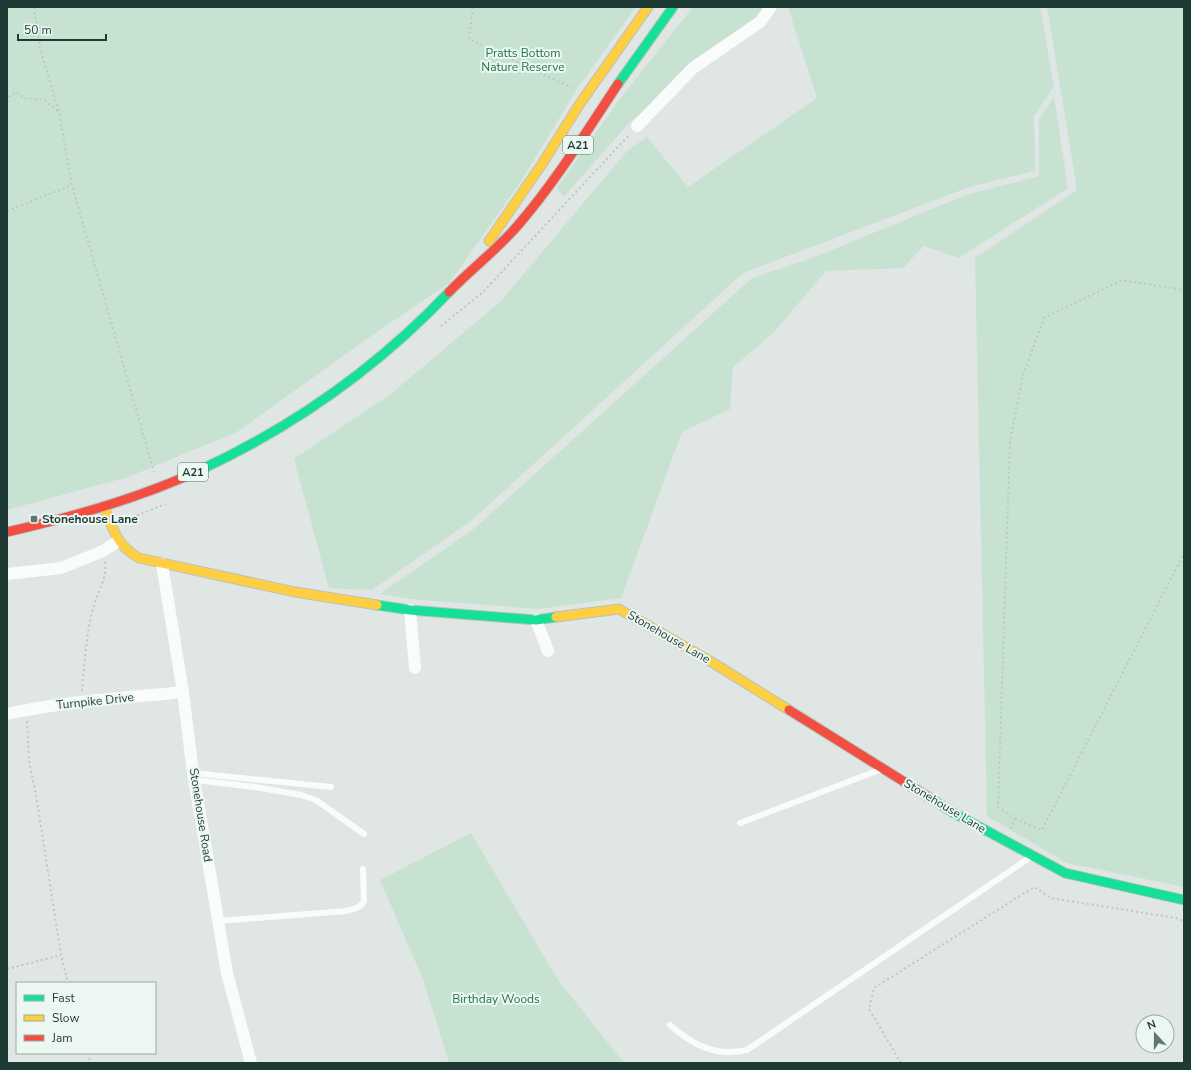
<svg xmlns="http://www.w3.org/2000/svg" width="1191" height="1070" viewBox="0 0 1191 1070" font-family="'Nunito Sans',sans-serif">
  <style>
    .green { fill: #c7e2d1 }
    .lines { fill: none; stroke-linecap: round; stroke-linejoin: round }
    .fast-casing { stroke: #b8c3c0; stroke-width: 11 }
    .slow-casing { stroke: #b8c3c0; stroke-width: 11 }
    .jam-casing { stroke: #b8c3c0; stroke-width: 11 }
    .path { stroke: #bdc8c6; stroke-width: 2; stroke-dasharray: 2 3; stroke-linecap: butt }
    .lane { stroke: #fafbfb; stroke-width: 6 }
    .street { stroke: #fafbfb; stroke-width: 12 }
    .fast { stroke: #16e098; stroke-width: 9 }
    .slow { stroke: #ffcf43; stroke-width: 9 }
    .jam { stroke: #f24e42; stroke-width: 9 }
    .poi-dot { fill: #617672; stroke: #ecf7f2; stroke-width: 1.5 }
    .labels { text-anchor: middle; stroke-width: 4; stroke-linejoin: round; paint-order: stroke }
    .shield { fill: #ecf7f2; stroke: #5b736e; stroke-width: 1 }
    .shield-label { font-size: 11px; font-weight: bold; fill: #1d3a35 }
    .park-label { font-size: 12px; fill: #24744b; stroke: #ecf7f2 }
    .poi-label { font-size: 12px; font-weight: bold; fill: #1d3a35; stroke: #ecf7f2; text-anchor: start }
    .street-label { font-size: 12px; fill: #1d3a35; stroke: #ecf7f2 }
  </style>
  <rect width="100%" height="100%" fill="#e0e6e4"/>
  <!-- green -->
  <path class="green" d="M7,7H636L579,86L518,186L449,283L371,336L237,432L128,477L7,510Z
    M693,7H776V8L629,123L564,197L557,188L616,104Z
    M788,7H1040L1054,86L1034,116L1035,171L972,186L743,273L471,521L372,590L329,588L294,459L392,393L501,301L627,151L647,137L688,187L817,98Z
    M1047,7H1184V887L1067,863L987,816L975,258L1077,190Z
    M1054,97L1068,188L959,258L924,246L903,268L826,271L773,333L733,367L730,409L682,432L621,598L538,609L411,599L380,594L475,528L752,278L812,258L969,194L1039,176V119Z
    M471,833L558,980L624,1063H449L424,982L380,880Z"/>
  <g class="lines">
    <!-- fast casing -->
    <g class="fast-casing">
      <path id="fast" d="M618,84L673,7
        M198,471C291,428 378,367 449,292
        M377,605L410,610L536,620L556,617
        M935,801L952,812L1065,873L1184,900"/>
    </g>
    <!-- slow casing -->
    <g class="slow-casing">
      <path id="slow" d="M489,241L542,164L579,105L648,7
        M104,507C112,528 118,547 139,558L295,592L377,605
        M556,617L619,609L710,661L789,710"/>
    </g>
    <!-- jam casing -->
    <g class="jam-casing">
      <path id="jam" d="M449,292C471,269 498,249 519,224C556,181 586,132 618,84
        M7,532C73,517 137,499 198,471
        M789,710L935,801"/>
    </g>
    <!-- path -->
    <path class="path" d="M34,7L40,48L59,113L72,185L154,472
      M473,7L469,39L572,88
      M7,102L10,96L17,92L23,98L44,100L59,112
      M7,211L72,185
      M441,326L482,293L630,134
      M123,521L166,504
      M82,691C84,666 86,641 91,616C94,598 108,580 105,562
      M27,721L29,761L36,795L61,955L68,983
      M1015,819L1042,830L1184,553
      M1011,829L1015,819L998,807L1010,442L1023,375L1044,318L1122,280L1184,290
      M7,969L61,955
      M89,1053L90,1063
      M901,1063L869,1009L874,988L1034,887L1051,898L1176,918L1184,921"/>
    <!-- lane -->
    <path class="lane" d="M193,773L331,787
      M195,780L255,787L301,795L316,800L364,834
      M740,823L882,769
      M218,921L346,911C353,909 361,908 364,901L363,869
      M670,1025C692,1045 716,1057 747,1050L1032,856"/>
    <!-- street -->
    <path class="street" d="M637,126L693,68L760,22L771,7
      M162,564L183,692L193,773L227,973L251,1063
      M7,574L61,568L103,551L118,541
      M410,610L415,668
      M536,620L548,651
      M7,714C65,701 124,698 183,692"/>
    <!-- fast -->
    <use href="#fast" class="fast"/>
    <!-- slow -->
    <use href="#slow" class="slow"/>
    <!-- jam -->
    <use href="#jam" class="jam"/>
  </g>
  <!-- markers -->
  <rect class="poi-dot" x="30" y="515" width="8" height="8" rx="2"/>
  <g class="labels">
    <!-- shield labels -->
    <g class="shield">
      <rect x="563" y="136" width="30" height="18" rx="3"/>
      <rect x="178" y="463" width="30" height="18" rx="3"/>
    </g>
    <g class="shield-label">
      <text x="578" y="149">A21</text>
      <text x="193" y="476">A21</text>
    </g>
    <!-- park labels -->
    <g class="park-label">
      <text x="523" y="57">Pratts Bottom<tspan x="523" dy="14">Nature Reserve</tspan></text>
      <text x="496" y="1003">Birthday Woods</text>
    </g>
    <!-- poi labels -->
    <g class="poi-label">
      <text x="42" y="523">Stonehouse Lane</text>
    </g>
    <!-- street labels -->
    <g class="street-label">
      <text transform="translate(669 637) rotate(30)" y="4">Stonehouse Lane</text>
      <text transform="translate(95 701) rotate(-6)" y="4">Turnpike Drive</text>
      <text transform="translate(945 806) rotate(31)" y="4">Stonehouse Lane</text>
      <text transform="translate(201 815) rotate(81)" y="4">Stonehouse Road</text>
    </g>
  </g>
  <!-- border -->
  <rect width="1191" height="1070" fill="none" stroke="#1d3a35" stroke-width="16"/>
  <!-- legend -->
  <rect x="16" y="982" width="140" height="72" fill="#ecf7f2" stroke="#99aba6"/>
  <rect x="24" y="995" width="20" height="6" fill="#16e098" stroke="#99aba6"/>
  <text x="52" y="1002" font-size="12" fill="#1d3a35">Fast</text>
  <rect x="24" y="1015" width="20" height="6" fill="#ffcf43" stroke="#99aba6"/>
  <text x="52" y="1022" font-size="12" fill="#1d3a35">Slow</text>
  <rect x="24" y="1035" width="20" height="6" fill="#f24e42" stroke="#99aba6"/>
  <text x="52" y="1042" font-size="12" fill="#1d3a35">Jam</text>
  <!-- north arrow -->
  <g transform="translate(1155 1034) rotate(339)"><circle r="19" fill="#ecf7f2" stroke="#99aba6"/>
  <path d="M0-3L7 15L0 10L-7 15Z" fill="#617672"/>
  <text y="-6" font-size="11" font-weight="bold" text-anchor="middle" fill="#1d3a35">N</text>
  </g>
  <!-- scale -->
  <path d="M18 34v6h88v-6" fill="none" stroke="#1d3a35" stroke-width="2"/>
  <text x="24" y="34" font-size="12" fill="#1d3a35" stroke="#ecf7f2" stroke-width="3" paint-order="stroke">50 m</text>
</svg>
